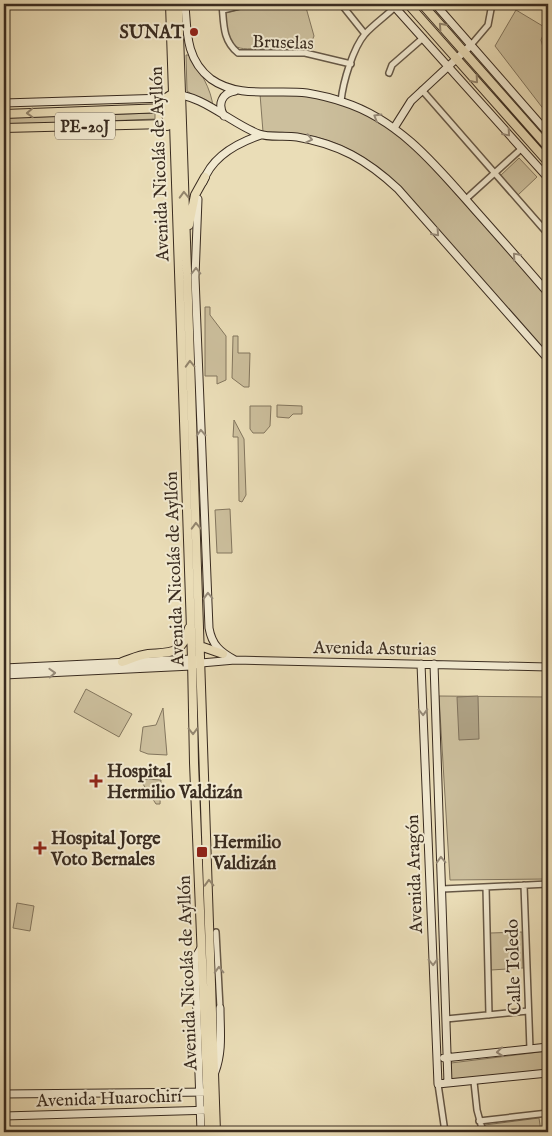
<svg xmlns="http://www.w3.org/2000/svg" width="552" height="1136" viewBox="0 0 552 1136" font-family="'IM FELL English',serif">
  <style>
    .green { fill: #ccbf9d; stroke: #83765e }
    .water { fill: #aea184; stroke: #80725c }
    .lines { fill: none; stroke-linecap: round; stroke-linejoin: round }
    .street-casing { stroke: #665846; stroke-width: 8 }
    .secondary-casing { stroke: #3a2c20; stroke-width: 9 }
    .primary-casing { stroke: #3a2c20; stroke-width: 10 }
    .street { stroke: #f1e9d0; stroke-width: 5 }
    .secondary { stroke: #f1e9d0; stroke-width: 7 }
    .primary { stroke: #eaddb7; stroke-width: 8 }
    .oneway { stroke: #92846c }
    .oneway2 { stroke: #968a78 }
    .poi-dot { fill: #8f2418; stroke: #f1e9d0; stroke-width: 2 }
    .labels { text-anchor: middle; stroke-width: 4; stroke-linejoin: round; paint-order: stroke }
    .shield { fill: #f1e9d0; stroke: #716555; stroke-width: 1 }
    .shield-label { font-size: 16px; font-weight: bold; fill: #3a2c20 }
    .poi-label { font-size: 18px; font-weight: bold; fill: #3a2c20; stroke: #f1e9d0; text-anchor: start }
    .street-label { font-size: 18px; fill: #3a2c20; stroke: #f1e9d0 }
  </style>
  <rect width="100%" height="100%" fill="#eaddb7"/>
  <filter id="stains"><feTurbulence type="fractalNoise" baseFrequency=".004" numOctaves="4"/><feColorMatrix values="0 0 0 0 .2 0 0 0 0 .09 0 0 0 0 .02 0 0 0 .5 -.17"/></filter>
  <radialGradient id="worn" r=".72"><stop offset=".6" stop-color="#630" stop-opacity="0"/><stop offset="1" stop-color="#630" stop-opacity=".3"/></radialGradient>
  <!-- green -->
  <path class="green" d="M262,4H305L314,36L308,50C295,49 282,47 269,48C233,50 229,52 225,13Z
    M516,10L546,28L541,40L544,51L548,52V115L495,46Z
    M186,55H189C199,70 212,89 213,108L187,91Z
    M260,94L309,96L341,103L373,117L407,140L548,297V359L391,178C352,144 315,131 263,132Z
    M155,113V119L4,125V118Z
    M519,158L537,177L518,195L500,176Z
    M205,307H210V315L226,336V380L217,384V376H205Z
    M233,336H238V353H250L249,387H244L232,378Z
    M277,405L302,406V414H293L289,418L277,417Z
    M250,406H271L270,426L264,433H253L250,429Z
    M234,420L244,439L246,495L242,502L239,501L238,437H233Z
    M230,509L232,553H217L215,510Z
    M86,689L132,714L119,737L74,712Z
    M439,696L548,697V879L450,880Z
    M163,708L167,755L148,754L140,751L143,727L156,725Z
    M144,779L161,780L160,804H156L141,781Z
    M17,903L34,906L30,931L13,928Z
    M522,932L523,968L491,970L490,933Z
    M548,1051V1070L449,1080L451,1063Z
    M539,1118L541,1132H488L485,1125Z"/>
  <!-- water -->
  <path class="water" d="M478,696L479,739L459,740L457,697Z"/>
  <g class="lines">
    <!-- street casing -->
    <g class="street-casing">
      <path id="street" d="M222,4C224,23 222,40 238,53H305L351,64
        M341,4L365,34
        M223,10L248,4
        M471,45L488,25L492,4
        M389,73L392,65L423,38
        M422,90L548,234
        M341,101C343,82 353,48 365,34C374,24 386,16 395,7
        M466,199L521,149
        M524,885L530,1049
        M486,887L489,1015
        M442,889L548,884
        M216,932L220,1008
        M446,1019L528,1011
        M474,1082L477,1110L483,1132
        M438,1084L445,1132
        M479,1121L548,1113"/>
    </g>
    <!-- secondary casing -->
    <g class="secondary-casing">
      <path id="secondary" d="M185,4C187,32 186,60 211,79C239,99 275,89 307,93C319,95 332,98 343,102C400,120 438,168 476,211C500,238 524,265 548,293
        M392,4L548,178
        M435,4L548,133
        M172,94C201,94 232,124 259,134C269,138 285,135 297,137C339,144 367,160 398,189L548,359
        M4,103L166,98
        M224,116C217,104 222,93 235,91
        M394,128L411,101L468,48
        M203,182C212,156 237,143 261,135
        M198,199L195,277L209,628C212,645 220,652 235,660
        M421,664L438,1084L548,1073
        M434,664L448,1083
        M4,668L192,659L196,660
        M4,675L192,666L201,663L235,660L548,667
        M201,948L195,958L201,1132
        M444,1058L548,1047
        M215,1072C223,1051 220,1030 220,1008
        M4,1094L212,1092
        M4,1116L213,1110"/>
    </g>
    <!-- primary casing -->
    <g class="primary-casing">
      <path id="primary" d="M170,4L192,659L194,763L209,1132
        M178,4L216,1132
        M408,4L548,162
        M422,4L548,147
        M4,114L166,108
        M167,126L166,98L172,94
        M4,128L166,124
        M189,225L195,195L205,177
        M200,646L223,654
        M122,662C131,659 139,655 148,654C172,652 182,655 189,628"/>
    </g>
    <!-- street -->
    <use href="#street" class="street"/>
    <!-- secondary -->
    <use href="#secondary" class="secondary"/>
    <!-- primary -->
    <use href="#primary" class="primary"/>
  </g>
  <!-- one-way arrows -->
  <defs><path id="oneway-chevron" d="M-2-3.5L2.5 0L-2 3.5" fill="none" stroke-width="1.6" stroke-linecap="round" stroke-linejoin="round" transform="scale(1.25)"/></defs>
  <g class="oneway">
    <use href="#oneway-chevron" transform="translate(442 26) rotate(-132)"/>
    <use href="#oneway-chevron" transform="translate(475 80) rotate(49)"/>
    <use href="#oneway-chevron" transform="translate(30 113) rotate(178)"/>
    <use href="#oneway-chevron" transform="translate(184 195) rotate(-92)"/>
    <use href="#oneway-chevron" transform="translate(190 364) rotate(-92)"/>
    <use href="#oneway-chevron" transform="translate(196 526) rotate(-92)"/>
    <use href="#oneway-chevron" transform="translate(193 731) rotate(89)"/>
    <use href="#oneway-chevron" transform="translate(209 883) rotate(-92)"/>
  </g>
  <g class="oneway2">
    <use href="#oneway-chevron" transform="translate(377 117) rotate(-149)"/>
    <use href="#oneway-chevron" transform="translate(507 133) rotate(49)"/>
    <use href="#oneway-chevron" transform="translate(309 139) rotate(12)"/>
    <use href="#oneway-chevron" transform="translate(436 233) rotate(48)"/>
    <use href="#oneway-chevron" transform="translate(516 256) rotate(-131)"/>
    <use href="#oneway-chevron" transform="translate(196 271) rotate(-90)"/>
    <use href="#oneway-chevron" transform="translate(201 433) rotate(-93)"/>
    <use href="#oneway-chevron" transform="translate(208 596) rotate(-92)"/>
    <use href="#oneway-chevron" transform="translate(52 673) rotate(-2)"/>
    <use href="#oneway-chevron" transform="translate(423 712) rotate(88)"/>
    <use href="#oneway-chevron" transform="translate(441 860) rotate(-92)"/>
    <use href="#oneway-chevron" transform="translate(433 962) rotate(88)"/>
    <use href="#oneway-chevron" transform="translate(219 970) rotate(-92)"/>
    <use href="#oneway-chevron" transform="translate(500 1052) rotate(174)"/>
  </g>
  <!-- markers -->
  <g class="poi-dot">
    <circle cx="194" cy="32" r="5"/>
    <path d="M93.5 773.5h5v5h5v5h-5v5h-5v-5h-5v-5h5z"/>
    <path d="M37.5 840.5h5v5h5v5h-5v5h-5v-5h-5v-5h5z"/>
    <rect x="196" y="846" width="12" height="12" rx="2.5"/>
  </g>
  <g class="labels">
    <!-- shield labels -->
    <rect class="shield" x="55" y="112.5" width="60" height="27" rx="4"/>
    <g class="shield-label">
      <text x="85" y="132">PE-20J</text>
    </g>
    <!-- poi labels -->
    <g class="poi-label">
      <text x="184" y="38" text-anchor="end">SUNAT</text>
      <text x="107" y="777">Hospital<tspan x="107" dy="21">Hermilio Valdizán</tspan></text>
      <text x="51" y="844">Hospital Jorge<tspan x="51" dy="21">Voto Bernales</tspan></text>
      <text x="213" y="848">Hermilio<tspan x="213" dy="21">Valdizán</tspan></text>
    </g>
    <!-- street labels -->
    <g class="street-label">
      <text transform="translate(283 42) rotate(2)" y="6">Bruselas</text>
      <text transform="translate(159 164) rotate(-92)" y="6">Avenida Nicolás de Ayllón</text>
      <text transform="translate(174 569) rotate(-92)" y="6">Avenida Nicolás de Ayllón</text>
      <text transform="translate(375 648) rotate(1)" y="6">Avenida Asturias</text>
      <text transform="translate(414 874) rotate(-92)" y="6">Avenida Aragón</text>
      <text transform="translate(513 967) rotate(-92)" y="6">Calle Toledo</text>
      <text transform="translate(187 973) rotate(-92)" y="6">Avenida Nicolás de Ayllón</text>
      <text transform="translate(109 1098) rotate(-2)" y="6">Avenida Huarochirí</text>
    </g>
  </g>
  <!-- margin -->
  <rect width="552" height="1136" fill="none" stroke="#eaddb7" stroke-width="20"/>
  <rect x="5" y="5" width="542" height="1126" fill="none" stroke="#3a2c20" stroke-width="2.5"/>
  <rect x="10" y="10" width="532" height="1116" fill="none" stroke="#3a2c20"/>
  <rect width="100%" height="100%" filter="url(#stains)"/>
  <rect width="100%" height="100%" fill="url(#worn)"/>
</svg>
